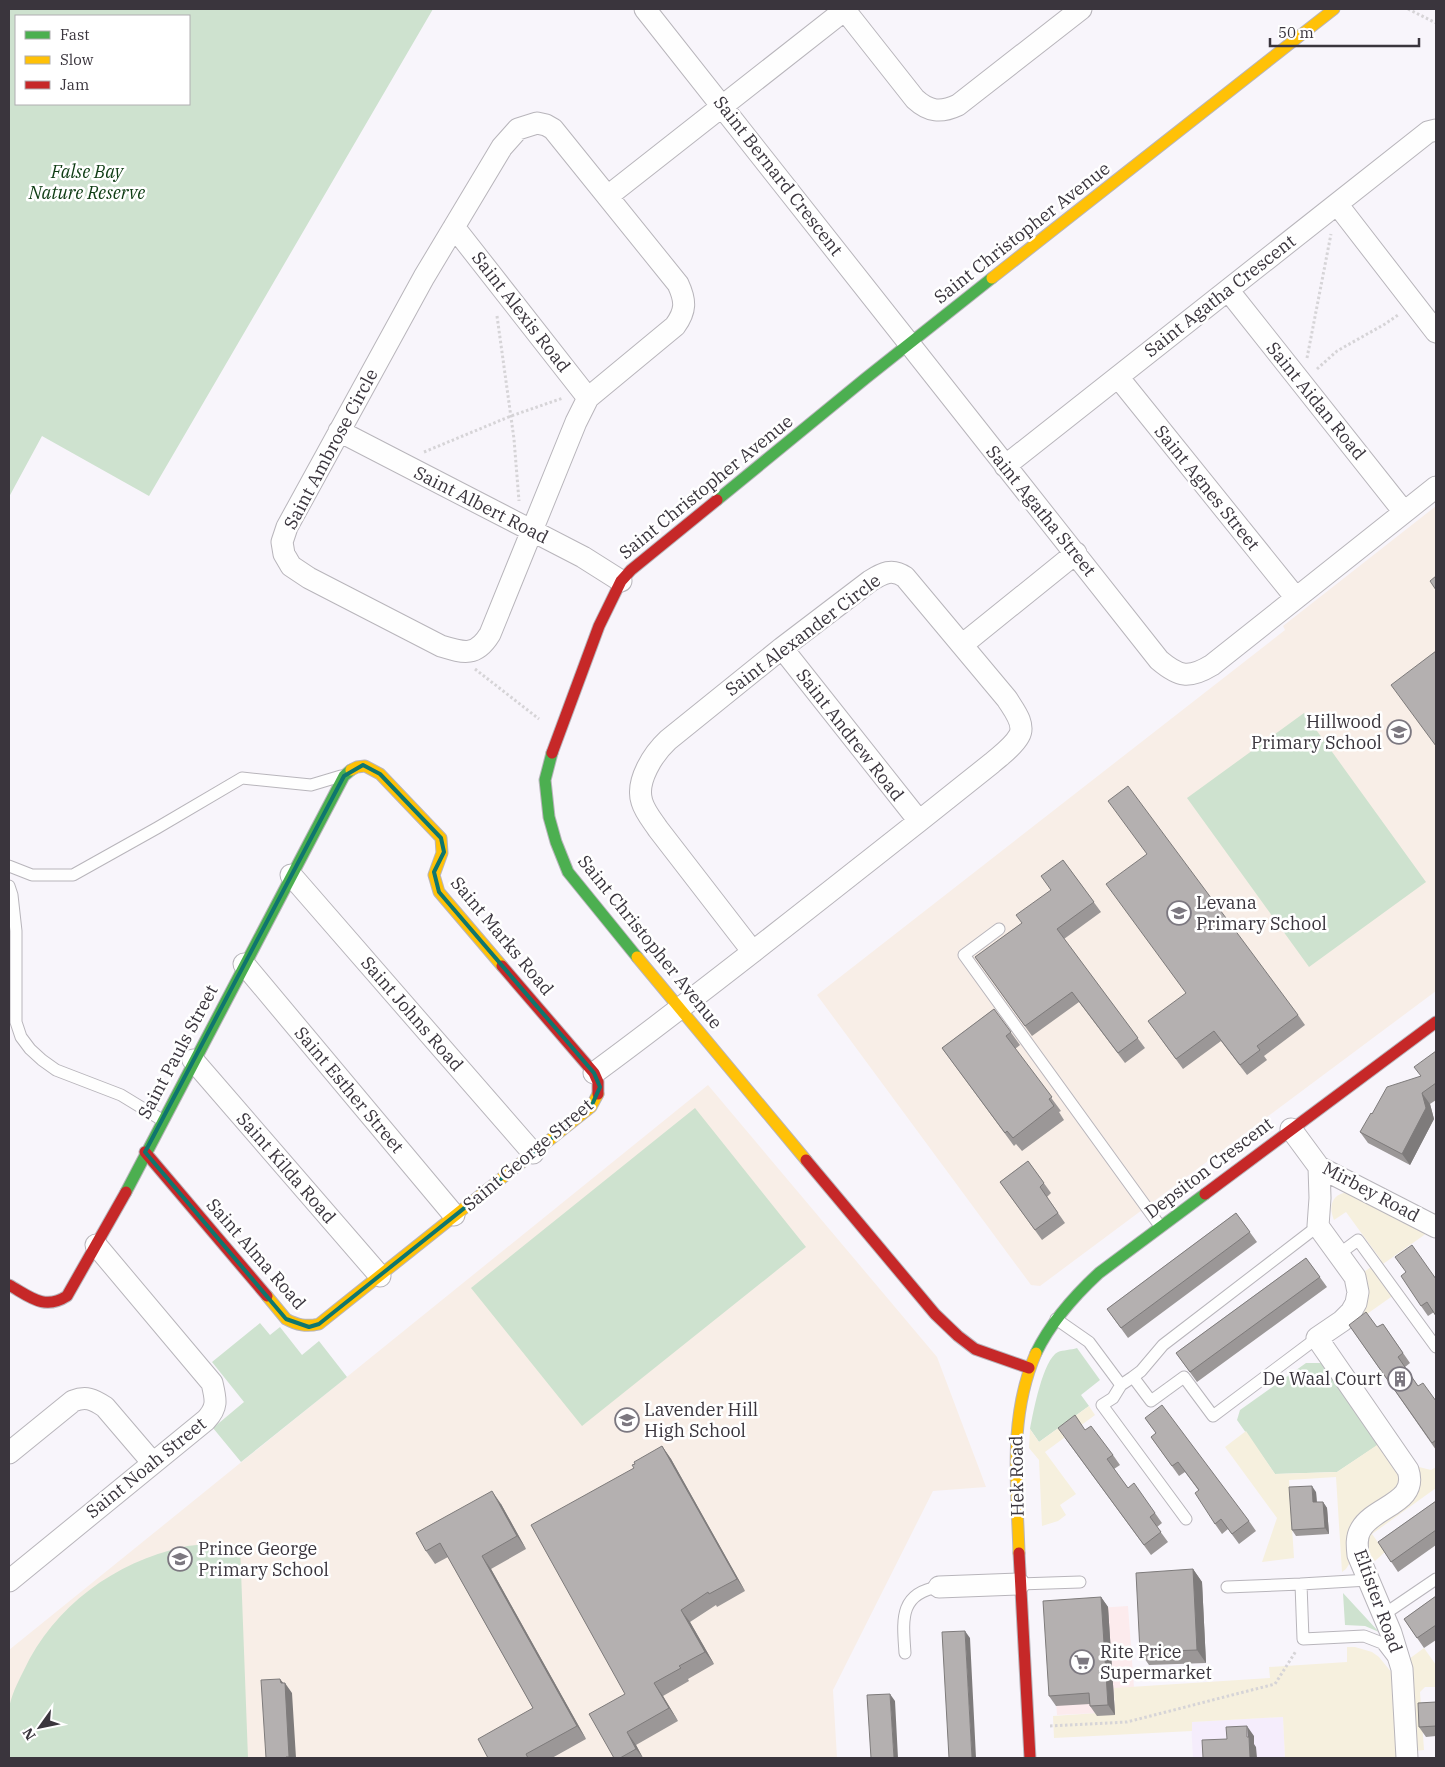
<svg xmlns="http://www.w3.org/2000/svg" width="1445" height="1767" viewBox="0 0 1445 1767" font-family="'IBM Plex Serif',serif">
  <style>
    .commercial { fill: #fcebed }
    .built { fill: #f5edfc }
    .education { fill: #f8eee7 }
    .green { fill: #cee2cf; fill-rule: evenodd }
    .sand { fill: #f6f0de }
    .lines { fill: none; stroke-linecap: round; stroke-linejoin: round }
    .lane-casing { stroke: #b8b5bb; stroke-width: 13 }
    .street-casing { stroke: #b8b5bb; stroke-width: 23 }
    .fast-casing { stroke: #b8b5bb; stroke-width: 13 }
    .slow-casing { stroke: #b8b5bb; stroke-width: 13 }
    .jam-casing { stroke: #b8b5bb; stroke-width: 13 }
    .path { stroke: #d6d4d7; stroke-width: 3; stroke-dasharray: 2.5 2.5; stroke-linecap: butt }
    .lane { stroke: #fefefe; stroke-width: 11 }
    .street { stroke: #fefefe; stroke-width: 21 }
    .fast { stroke: #4caf50; stroke-width: 11 }
    .slow { stroke: #ffc107; stroke-width: 11 }
    .jam { stroke: #c62828; stroke-width: 11 }
    .wall { fill: #9b9797 }
    .shaded-wall { fill: #7e7b7b }
    .building { fill: #b4b0b0; stroke: #7e7b7b }
    .marked { fill: none; stroke: #0f766e; stroke-width: 4; stroke-linejoin: round }
    .labels { text-anchor: middle; stroke-width: 5; stroke-linejoin: round; paint-order: stroke }
    .park-label { font-size: 18px; font-style: italic; fill: #0e3c13; stroke: #fff }
    .street-label { font-size: 18px; fill: #3a353d; stroke: #fff }
    .poi-label { font-size: 18px; fill: #3a353d; stroke: #fff; text-anchor: start }
  </style>
  <rect width="100%" height="100%" fill="#f8f5fb"/>
  <!-- commercial -->
  <path class="commercial" d="M1128,1606L1134,1688L1114,1689L1115,1715L1097,1713L1057,1715L1050,1611Z"/>
  <!-- built -->
  <path class="built" d="M1283,1717L1285,1758H1193L1191,1722Z"/>
  <!-- education -->
  <path class="education" d="M1436,506V991L1040,1286L1031,1285L817,995L1285,630L1283,626Z
    M708,1085L937,1357L986,1487L933,1491L833,1690L837,1758H9V1650Z"/>
  <!-- green -->
  <path class="green" d="M9,9H433L149,496L42,436L9,497ZM189,16V104H16V16Z
    M1304,713L1426,882L1309,967L1187,798Z
    M695,1108L806,1247L582,1426L471,1288Z
    M260,1323L270,1335L280,1327L302,1355L319,1341L347,1377L241,1462L213,1428L244,1402L212,1362Z
    M1077,1348L1100,1380L1081,1395L1089,1406L1039,1442L1030,1429C1033,1413 1043,1359 1058,1352C1063,1350 1071,1350 1077,1348Z
    M1306,1363H1321L1378,1445L1337,1472L1275,1474L1237,1420L1240,1410Z
    M240,1544L248,1758H9C9,1742 6,1724 9,1709C11,1695 18,1682 24,1670C54,1606 115,1562 183,1547C201,1543 222,1545 240,1544Z
    M1343,1593L1379,1632L1365,1626L1345,1625Z"/>
  <!-- sand -->
  <path class="sand" d="M1348,1192L1427,1233L1383,1264L1401,1290L1340,1333L1361,1274L1381,1260L1346,1212L1334,1220C1328,1206 1332,1194 1348,1192Z
    M1089,1406L1095,1415L1045,1452L1076,1494L1060,1505L1066,1515L1058,1521L1042,1526L1039,1460L1029,1448L1030,1429L1039,1442Z
    M1246,1431L1275,1474L1337,1472L1380,1443L1403,1478L1346,1569L1342,1572L1336,1477L1289,1480L1294,1558L1262,1562L1277,1518L1225,1447Z
    M1419,1467L1431,1470L1436,1467V1488L1372,1534L1385,1552L1375,1561L1370,1558L1365,1542L1366,1538L1416,1469Z
    M1347,1647H1355L1372,1652L1379,1657L1392,1673L1399,1758H1285L1283,1717L1192,1722V1731L1054,1738L1053,1716L1097,1713L1115,1715L1114,1688L1270,1678L1269,1667L1347,1662Z
    M1424,1648L1436,1665V1687H1425L1420,1692L1424,1750L1414,1751L1409,1659Z"/>
  <g class="lines">
    <!-- lane casing -->
    <g class="lane-casing">
      <path id="lane" d="M9,866L32,875H73L157,828L242,778L311,785L341,776
        M9,886L12,895L16,931V1022L21,1037L30,1049L42,1060L56,1070L121,1095L162,1120
        M999,929L964,955L1160,1226
        M1339,1254L1358,1240L1436,1347
        M1056,1319L1089,1342L1121,1385L1133,1377L1151,1401L1184,1377L1213,1416L1317,1338
        M1133,1377L1141,1371L1163,1345L1318,1226
        M1121,1385L1113,1398L1102,1405L1186,1519
        M1368,1580L1301,1584L1303,1639L1364,1636L1382,1643L1392,1656
        M1019,1584L1080,1582
        M1227,1587L1301,1584
        M1383,1615L1436,1579
        M905,1653C903,1622 898,1593 939,1587"/>
    </g>
    <!-- street casing -->
    <g class="street-casing">
      <path id="street" d="M645,9L1159,660C1179,677 1189,679 1212,665L1436,487
        M844,9L915,99C929,112 941,113 958,105L1081,9
        M537,123L546,125L553,129L678,284C686,301 686,311 675,326L588,398L576,422L490,634C476,657 464,653 441,646L309,578L291,566L284,554L282,542L287,527L424,277L502,147L518,129Z
        M608,196L846,9
        M1337,204L1436,332
        M454,227L588,398
        M1228,290L1404,512
        M1118,377L1296,598
        M339,431L583,557L621,581
        M1005,466L1428,132L1436,130
        M962,645L1076,553
        M782,648L919,821
        M291,875L533,1153
        M244,964L454,1215
        M193,1060L380,1276
        M594,1073C704,992 810,907 918,822C943,802 967,783 992,763C1001,755 1013,747 1019,736C1026,724 1013,709 1007,699L905,577C892,568 883,573 870,581L782,648L668,740C654,753 635,781 642,802C645,812 652,820 658,829L753,952
        M1291,1129L1319,1167L1436,1227
        M1319,1167L1320,1198L1318,1226L1355,1277L1358,1292L1356,1303L1351,1312L1342,1321L1317,1338L1408,1470C1419,1503 1374,1506 1361,1529C1356,1537 1357,1546 1358,1555L1391,1633L1402,1669L1407,1758
        M9,1453L73,1401C86,1396 93,1399 105,1407L152,1462
        M9,1581L206,1420C218,1407 216,1400 212,1383L96,1245
        M939,1587L1019,1584"/>
    </g>
    <!-- fast casing -->
    <g class="fast-casing">
      <path id="fast" d="M717,500L866,378L992,278
        M552,753L545,780L549,817L556,842L568,872L637,957
        M126,1192L344,776L351,770
        M1036,1353C1051,1322 1073,1297 1099,1273L1205,1194"/>
    </g>
    <!-- slow casing -->
    <g class="slow-casing">
      <path id="slow" d="M992,278L1334,9
        M351,770L357,767L365,766L380,774L441,838L442,853L434,875L439,892L502,966
        M637,957L806,1160
        M267,1296L286,1319C297,1325 306,1327 319,1324L591,1107L598,1094
        M1019,1553C1017,1486 1008,1417 1036,1353"/>
    </g>
    <!-- jam casing -->
    <g class="jam-casing">
      <path id="jam" d="M552,753L599,626L621,581L631,570L717,500
        M502,966L594,1073L598,1082V1094
        M145,1152L267,1296
        M806,1160L935,1314L958,1336L975,1349L1029,1368
        M1205,1194L1436,1022
        M9,1285C29,1296 44,1311 67,1296L126,1192
        M1019,1553L1030,1758"/>
    </g>
    <!-- path -->
    <path class="path" d="M1408,9L1436,23
      M497,316L514,439L519,501
      M1307,358L1331,234
      M1317,369L1337,351L1385,324L1398,315
      M424,452L511,416L563,398
      M475,669L539,719
      M1050,1726L1127,1722L1275,1684L1296,1651"/>
    <!-- lane -->
    <use href="#lane" class="lane"/>
    <!-- street -->
    <use href="#street" class="street"/>
    <!-- fast -->
    <use href="#fast" class="fast"/>
    <!-- slow -->
    <use href="#slow" class="slow"/>
    <!-- jam -->
    <use href="#jam" class="jam"/>
  </g>
  <!-- wall -->
  <path class="wall" d="M1063,860L1101,912L1064,939L1145,1048L1125,1063L1079,1002L1032,1036L975,957L1022,923L1051,890Z
    M994,1009L1020,1045L1015,1049L1061,1111L1059,1112L1064,1120L1022,1151L1016,1144L1014,1146L942,1048Z
    M1298,1015L1305,1025L1264,1056L1267,1060L1247,1075L1221,1041L1183,1069L1148,1021Z
    M1436,1051V1100L1430,1104L1434,1119L1410,1165L1368,1143L1360,1132L1372,1114L1421,1076Z
    M1028,1161L1051,1193L1047,1197L1065,1223L1042,1240L1000,1182Z
    M1236,1213L1257,1242L1128,1338L1107,1309Z
    M1306,1258L1327,1287L1197,1382L1176,1353Z
    M1436,1279L1434,1312L1428,1316L1421,1306Z
    M1383,1324L1410,1363L1405,1367L1418,1386L1436,1401V1450L1349,1325L1377,1327Z
    M1145,1418L1249,1521L1256,1531L1239,1544L1228,1529L1222,1534L1215,1524L1199,1491L1185,1472L1179,1476L1151,1437L1156,1433Z
    M1085,1430L1113,1455L1120,1465L1114,1469L1128,1488L1155,1513L1162,1523L1157,1527L1168,1542L1151,1555L1065,1438Z
    M662,1446L671,1459L745,1591L717,1607L716,1605L690,1622L714,1664L688,1679L689,1681L663,1696L678,1721L636,1745L643,1758H614L625,1694Z
    M1316,1492L1317,1502H1323L1327,1508L1329,1534L1296,1536L1292,1530Z
    M1436,1501V1545L1398,1572L1378,1542Z
    M501,1504L526,1549L491,1569L586,1739L552,1758H488L533,1708L448,1557L435,1564L426,1551Z
    M1193,1569L1202,1582L1206,1663L1149,1665L1140,1652Z
    M1436,1596V1640L1424,1648L1404,1619Z
    M1101,1597L1108,1607L1115,1715L1097,1716L1090,1706V1704L1056,1706L1049,1696Z
    M1436,1702V1736L1426,1737L1419,1727Z"/>
  <!-- shaded-wall -->
  <path class="shaded-wall" d="M1422,1093L1430,1104L1434,1119L1410,1165L1402,1154Z
    M662,1446L671,1459L745,1591L737,1579Z
    M1312,1486L1316,1492L1317,1508L1313,1502Z
    M492,1491L501,1504L526,1549L517,1536Z
    M1323,1502L1327,1508L1329,1534L1325,1528Z
    M482,1556L491,1569L586,1739L577,1726Z
    M1193,1569L1202,1582L1206,1663L1197,1650Z
    M1101,1597L1108,1607L1115,1715L1108,1705Z
    M681,1610L690,1622L714,1664L705,1652Z
    M965,1631L970,1638L976,1758H972Z
    M280,1679L285,1685V1683L292,1693L296,1758H290L289,1757Z
    M654,1683L663,1696L678,1721L669,1708Z
    M890,1694L895,1701L898,1758H894Z
    M1247,1726L1254,1736V1744L1256,1747L1257,1758H1250Z
    M627,1732L636,1745L643,1758L636,1749Z"/>
  <!-- building -->
  <path class="building" d="M1436,576V590L1430,581Z
    M1436,651V746L1391,685Z
    M1128,786L1298,1015L1257,1046L1260,1050L1240,1065L1214,1031L1176,1059L1148,1021L1186,993L1106,884L1147,854L1108,801Z
    M1063,860L1094,902L1057,929L1138,1038L1118,1053L1072,992L1025,1026L975,957L1022,923L1016,915L1051,890L1041,876Z
    M994,1009L1011,1032L1006,1036L1052,1097L1049,1099L1054,1106L1013,1138L1007,1131L1005,1133L942,1048Z
    M1436,1051V1083L1422,1093L1426,1108L1402,1154L1360,1132L1371,1113L1372,1114L1387,1087L1421,1076L1414,1067Z
    M1028,1161L1044,1183L1040,1187L1058,1213L1035,1230L1000,1182Z
    M1236,1213L1250,1232L1121,1328L1107,1309Z
    M1412,1245L1436,1279V1316L1427,1302L1421,1306L1401,1276L1406,1272L1395,1257Z
    M1306,1258L1320,1277L1190,1372L1176,1353Z
    M1366,1312L1377,1327L1383,1324L1403,1353L1398,1357L1418,1386L1423,1383L1436,1401V1440L1432,1443L1349,1325Z
    M1162,1405L1249,1521L1232,1534L1221,1519L1215,1524L1195,1493L1199,1490L1178,1462L1172,1466L1151,1437L1156,1433L1145,1418Z
    M1075,1415L1085,1430L1091,1426L1113,1455L1107,1459L1128,1488L1134,1483L1155,1513L1150,1517L1161,1532L1144,1545L1058,1428Z
    M662,1446L737,1579L709,1594L708,1592L681,1610L705,1652L679,1666L681,1668L654,1683L669,1708L627,1732L636,1749L620,1758H614L589,1714L625,1694L531,1525L634,1468L632,1465L635,1464L634,1462Z
    M1312,1486L1313,1502H1323L1325,1528L1292,1530L1289,1487Z
    M492,1491L517,1536L482,1556L577,1726L526,1754L528,1758H488L478,1739L533,1708L440,1543L426,1551L416,1533Z
    M1436,1501V1530L1391,1562L1378,1542Z
    M1193,1569L1197,1650L1140,1652L1136,1573Z
    M1436,1596V1625L1417,1638L1404,1619Z
    M1101,1597L1108,1705L1090,1706L1089,1693L1049,1696L1043,1601Z
    M965,1631L972,1758H949L942,1632Z
    M280,1679L281,1683H285L289,1757H286V1758H266L261,1680Z
    M890,1694L894,1758H871L867,1695Z
    M1436,1702V1726L1419,1727L1418,1703Z
    M1247,1726V1737H1249L1250,1758H1203L1202,1740L1227,1739L1226,1727Z"/>
  <!-- marked area -->
  <path class="marked" d="M363,765L380,774L441,838L444,852L434,872L439,892L594,1073L600,1087L591,1107L319,1324L309,1327L286,1319L145,1152L344,776Z"/>
  <!-- icons -->
  <defs>
    <g id="school-ring" transform="scale(1.25)"><circle r="9.5" fill="#fff" stroke="#7c7880" stroke-width="1.5"/><path d="M0-5L7-2L0 1L-7-2ZM-4 1L0 2.5L4 1V4Q0 6-4 4Z" fill="#7c7880"/></g>
    <g id="building-ring" transform="scale(1.25)"><circle r="9.5" fill="#fff" stroke="#7c7880" stroke-width="1.5"/><path d="M-4-6H4V6H1V3H-1V6H-4ZM-2.5-4.3h1.7v1.8h-1.7ZM.8-4.3h1.7v1.8H.8ZM-2.5-1h1.7V.8h-1.7ZM.8-1h1.7V.8H.8Z" fill="#7c7880"/></g>
    <g id="supermarket-ring" transform="scale(1.25)"><circle r="9.5" fill="#fff" stroke="#7c7880" stroke-width="1.5"/><path d="M-6-5.5h2.5l.6 2H6L4.5 2H-2.5L-4.4-4H-6ZM-1.5 3.2a1.3 1.3 0 1 0 .1 0ZM3 3.2a1.3 1.3 0 1 0 .1 0Z" fill="#7c7880"/></g>
  </defs>
  <g fill-rule="evenodd">
    <use href="#school-ring" x="1399" y="732"/>
    <use href="#school-ring" x="1179" y="913"/>
    <use href="#building-ring" x="1400" y="1379"/>
    <use href="#school-ring" x="627" y="1420"/>
    <use href="#school-ring" x="180" y="1559"/>
    <use href="#supermarket-ring" x="1082" y="1662"/>
  </g>
  <g class="labels">
    <!-- park labels -->
    <g class="park-label">
      <text x="87" y="178">False Bay<tspan x="87" dy="21">Nature Reserve</tspan></text>
    </g>
    <!-- street labels -->
    <g class="street-label">
      <text transform="translate(778 176) rotate(52)" y="6">Saint Bernard Crescent</text>
      <text transform="translate(1022 233) rotate(-38)" y="6">Saint Christopher Avenue</text>
      <text transform="translate(1220 296) rotate(-38)" y="6">Saint Agatha Crescent</text>
      <text transform="translate(521 312) rotate(52)" y="6">Saint Alexis Road</text>
      <text transform="translate(1316 401) rotate(51)" y="6">Saint Aidan Road</text>
      <text transform="translate(331 449) rotate(-62)" y="6">Saint Ambrose Circle</text>
      <text transform="translate(706 487) rotate(-39)" y="6">Saint Christopher Avenue</text>
      <text transform="translate(1207 488) rotate(51)" y="6">Saint Agnes Street</text>
      <text transform="translate(481 505) rotate(27)" y="6">Saint Albert Road</text>
      <text transform="translate(1041 511) rotate(51)" y="6">Saint Agatha Street</text>
      <text transform="translate(803 635) rotate(-37)" y="6">Saint Alexander Circle</text>
      <text transform="translate(850 735) rotate(52)" y="6">Saint Andrew Road</text>
      <text transform="translate(502 936) rotate(50)" y="6">Saint Marks Road</text>
      <text transform="translate(650 942) rotate(51)" y="6">Saint Christopher Avenue</text>
      <text transform="translate(412 1014) rotate(49)" y="6">Saint Johns Road</text>
      <text transform="translate(178 1052) rotate(-62)" y="6">Saint Pauls Street</text>
      <text transform="translate(349 1090) rotate(50)" y="6">Saint Esther Street</text>
      <text transform="translate(528 1155) rotate(-40)" y="6">Saint George Street</text>
      <text transform="translate(286 1168) rotate(49)" y="6">Saint Kilda Road</text>
      <text transform="translate(1209 1168) rotate(-37)" y="6">Depsiton Crescent</text>
      <text transform="translate(1371 1192) rotate(28)" y="6">Mirbey Road</text>
      <text transform="translate(256 1254) rotate(49)" y="6">Saint Alma Road</text>
      <text transform="translate(146 1468) rotate(-39)" y="6">Saint Noah Street</text>
      <text transform="translate(1017 1476) rotate(-91)" y="6">Hek Road</text>
      <text transform="translate(1378 1601) rotate(70)" y="6">Eltister Road</text>
    </g>
    <!-- poi labels -->
    <g class="poi-label">
      <text x="1382" y="728" text-anchor="end">Hillwood<tspan x="1382" dy="21">Primary School</tspan></text>
      <text x="1196" y="909">Levana<tspan x="1196" dy="21">Primary School</tspan></text>
      <text x="1382" y="1385" text-anchor="end">De Waal Court</text>
      <text x="644" y="1416">Lavender Hill<tspan x="644" dy="21">High School</tspan></text>
      <text x="198" y="1555">Prince George<tspan x="198" dy="21">Primary School</tspan></text>
      <text x="1100" y="1658">Rite Price<tspan x="1100" dy="21">Supermarket</tspan></text>
    </g>
  </g>
  <!-- border -->
  <rect width="1445" height="1767" fill="none" stroke="#3a353d" stroke-width="20"/>
  <!-- legend -->
  <rect x="15" y="15" width="175" height="90" fill="#ffffff" stroke="#b0aeb1"/>
  <rect x="25" y="31" width="25" height="8" fill="#4caf50" stroke="#b0aeb1"/>
  <text x="60" y="40" font-size="15" fill="#3a353d">Fast</text>
  <rect x="25" y="56" width="25" height="8" fill="#ffc107" stroke="#b0aeb1"/>
  <text x="60" y="65" font-size="15" fill="#3a353d">Slow</text>
  <rect x="25" y="81" width="25" height="8" fill="#c62828" stroke="#b0aeb1"/>
  <text x="60" y="90" font-size="15" fill="#3a353d">Jam</text>
  <!-- north arrow -->
  <g transform="translate(40 1727) rotate(237)" stroke="#ffffff" stroke-width="4" paint-order="stroke">
  <path d="M0-4L9 19L0 12L-9 19Z" fill="#3a353d"/>
  <text y="-8" font-size="14" font-weight="bold" text-anchor="middle" fill="#3a353d">N</text>
  </g>
  <!-- scale -->
  <path d="M1270 38v8h149v-8" fill="none" stroke="#3a353d" stroke-width="2.5"/>
  <text x="1278" y="38" font-size="15" fill="#3a353d" stroke="#ffffff" stroke-width="4" paint-order="stroke">50 m</text>
</svg>
